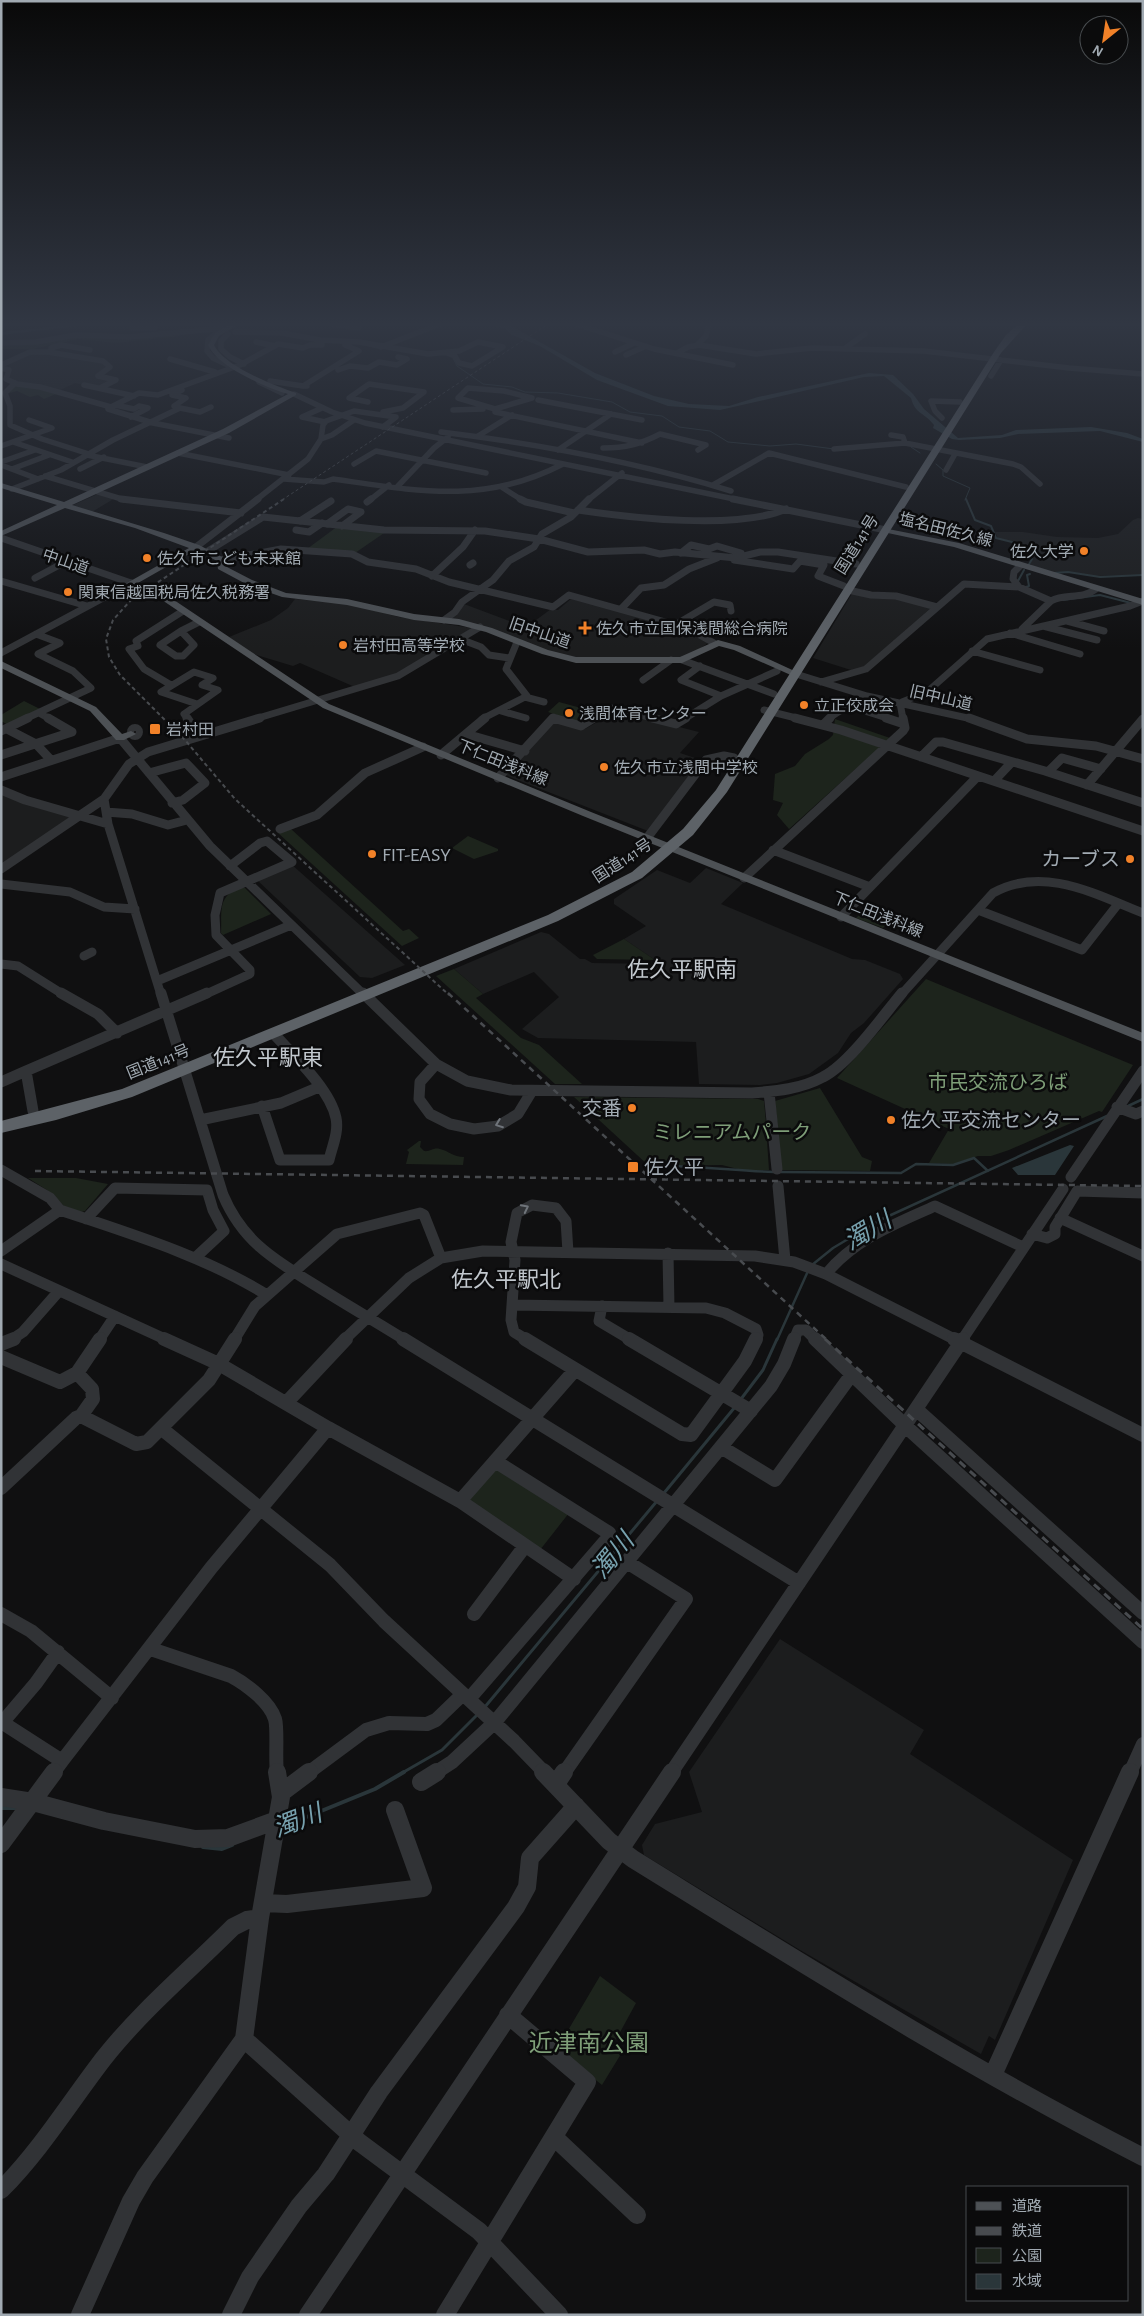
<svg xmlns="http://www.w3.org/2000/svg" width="1144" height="2316" viewBox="0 0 1144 2316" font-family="'Alegreya Sans','Noto Sans JP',sans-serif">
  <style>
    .built { fill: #1c1d1e }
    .green { fill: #1d241c }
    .water { fill: #2a363a }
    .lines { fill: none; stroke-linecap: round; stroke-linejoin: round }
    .stream-far4 { stroke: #2a363a; stroke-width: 1 }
    .stream-far3 { stroke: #2a363a; stroke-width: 2 }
    .stream-far2 { stroke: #2a363a; stroke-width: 2.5 }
    .stream-far1 { stroke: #2a363a; stroke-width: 3 }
    .stream { stroke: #2a363a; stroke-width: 4 }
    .minor-far5 { stroke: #313336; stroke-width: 5.5 }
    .minor-far4 { stroke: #313336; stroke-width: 7 }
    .minor-far3 { stroke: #313336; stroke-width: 9 }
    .minor-far2 { stroke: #313336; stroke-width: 11 }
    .minor-far1 { stroke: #313336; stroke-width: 14 }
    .minor { stroke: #313336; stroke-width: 18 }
    .major { fill: #4d5155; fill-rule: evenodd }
    .highway { fill: #5d6267; fill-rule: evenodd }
    .rail-far3 { stroke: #484b4f; stroke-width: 1; stroke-dasharray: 3 2.5; stroke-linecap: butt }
    .rail-far2 { stroke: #484b4f; stroke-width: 2; stroke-dasharray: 4 3; stroke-linecap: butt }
    .rail-far1 { stroke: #484b4f; stroke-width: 2.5; stroke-dasharray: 6 5; stroke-linecap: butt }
    .rail { stroke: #484b4f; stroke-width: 3; stroke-dasharray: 8 6; stroke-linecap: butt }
    .oneway { stroke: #6f747a }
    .poi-dot { fill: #f18128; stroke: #0b0b0c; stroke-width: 2 }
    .labels { text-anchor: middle; stroke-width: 5; stroke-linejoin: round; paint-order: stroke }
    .far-street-label { font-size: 16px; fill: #a1aab2; stroke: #0b0b0c }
    .far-poi-label { font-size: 16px; fill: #a1aab2; stroke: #0b0b0c; text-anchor: start }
    .poi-label { font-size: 20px; fill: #a1aab2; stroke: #0b0b0c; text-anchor: start }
    .park-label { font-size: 20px; fill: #7e9e78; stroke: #0b0b0c }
    .quarter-label { font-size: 22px; fill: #c2c8ce; stroke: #0b0b0c }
    .near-park-label { font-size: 24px; fill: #7e9e78; stroke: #0b0b0c }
    .near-water-label { font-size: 25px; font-style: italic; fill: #77a1ae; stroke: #0b0b0c }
  </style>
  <rect width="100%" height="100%" fill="#101011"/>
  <!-- built -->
  <path class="built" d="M47,353L108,364L96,376L115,380L99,388L75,383L56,392L9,380L8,373L1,368L27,354Z
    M98,494L115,498L92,512L71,506Z
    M1138,518L1143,519V575L1095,576L1071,572H1048L1030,567L1032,558L1020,544L998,538L995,532H1023L1057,537L1098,538L1118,534L1133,520Z
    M853,592L897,597L932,607L862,669L854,671L813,658Z
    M572,598L679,627L708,643L694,653L681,657L583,659L544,650L449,619L464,604L512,622L532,623L551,609L558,610Z
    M295,599L349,604L399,617L472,628L405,671L357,688L300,663L293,666L253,654L229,637L271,620L288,608Z
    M616,711L699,732L680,753L701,760L648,831L505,775L554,721L585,729Z
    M1,792L72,816L1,866Z
    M291,864L405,965L372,978L360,977L257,880Z
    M706,868L743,883L721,904L852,959L865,960L900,974L903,979L864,1023L851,1033L838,1053L809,1074L777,1083L760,1085L699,1084L696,1042L538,1038L522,1029L559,997L534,972L483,994L454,969L541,932L549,934L580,959H585L592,963L656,964L655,960L624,939L646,926L614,904V899L657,870L690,883Z
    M780,1639L924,1730L910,1754L1073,1860L995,2040L989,2036L981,2054L800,1950L644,1855L642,1845L655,1824L702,1812L689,1772Z"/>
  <!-- green -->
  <path class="green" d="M180,334L181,336L116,343L78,339L33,349H1V345L68,337Z
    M14,386L37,388L56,394L44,399L38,395L30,397L17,391L6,394Z
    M338,526L387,531L355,553L307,549Z
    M24,701L42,710L10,726L1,721V715Z
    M559,702L592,711L578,722L548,712Z
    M835,719L890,738L789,829L777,815L783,803L773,800L775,774L795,766L805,754L829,739L833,735Z
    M291,829L403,931L409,929L419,938L402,946L278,833Z
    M468,836L498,849V851L474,859L452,848Z
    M241,887L245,888L271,914L223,935L221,933C222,911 217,896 241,887Z
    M868,906L895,915L883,928L856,918Z
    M624,939L655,960L597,959L593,955Z
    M454,969L483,994L476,998L521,1038L539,1045L582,1084H555L436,976Z
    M926,979L1133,1065L1102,1112L1099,1111L1009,1150L991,1156H978L953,1164L929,1163L949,1129L837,1078Z
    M820,1088L862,1157L872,1161L870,1171L782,1170L778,1134L767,1141L769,1170H742L722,1165L649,1166L574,1097L758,1099L764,1101L767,1136L778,1130L775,1101Z
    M419,1141H421L420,1147L424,1151C431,1152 433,1147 440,1149C449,1151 453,1157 464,1157L463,1165L406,1164L409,1152L407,1150Z
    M28,1178H76L108,1184L85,1211L81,1212L65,1207L47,1190Z
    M501,1469L569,1513L540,1550L470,1504L469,1498L493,1470Z
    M600,1976L636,2003L612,2047L621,2054L602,2085L557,2049Z"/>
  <!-- water -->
  <path class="water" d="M81,324H95L1,335V332Z
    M483,324H504L513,327L595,373L654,396L689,404L729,406L758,397L869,373L893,375L913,394L924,409L958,438L1002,435L1016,430L1091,427L1127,433L1143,439V442L1100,431L1018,434L1000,438L959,440L952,439L933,428L934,425C924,412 915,414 911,398L884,376L864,377L720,410L668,406L597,380L540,346L512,335L504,328Z
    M1070,1145L1074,1146L1055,1175H1018L1012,1168Z"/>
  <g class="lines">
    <!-- stream-far4 -->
    <path class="stream-far4" d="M369,346L381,349
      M453,358L457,366L483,384L512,387L525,392L558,393L612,402L630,412L662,416L679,427L710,431L728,442L770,446L796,444L834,449
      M911,447L920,453
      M936,464L943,470V476L970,488L965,500"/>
    <!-- stream-far3 -->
    <path class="stream-far3" d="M966,499L975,520L991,526L996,538L1016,543L1032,559L1028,566
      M1054,573L1068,572L1100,577L1143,575
      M1018,581L1024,570
      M1026,587L1029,586L1027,575L1030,574
      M1063,600L1100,595L1131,603"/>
    <!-- stream-far2 -->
    <path class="stream-far2" d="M1126,1107L1143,1099
      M674,1166C708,1167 740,1171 774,1172
      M780,1172L901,1173L916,1164L953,1165L974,1158L988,1171
      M812,1265L833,1248L880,1220L1107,1116
      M777,1340L808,1271"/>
    <!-- stream-far1 -->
    <path class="stream-far1" d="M741,1399L763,1370L777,1339
      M664,1493L735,1407
      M484,1708L657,1501
      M402,1773L442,1750L478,1714"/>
    <!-- stream -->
    <path class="stream" d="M1,1808H17
      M282,1827L375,1789L404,1772
      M203,1847L222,1849L232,1845"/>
    <!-- minor-far5 -->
    <path class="minor-far5" d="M332,324L359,328
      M576,324L654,349L733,365
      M132,328H155
      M222,329L208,340L207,351L213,358L232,367
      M235,332L282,333L320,340L359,342L428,354L459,351L478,342L503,347L472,366L459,363L455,356L447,353
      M228,334L221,341V349L230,357L244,364
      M256,342L275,346
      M1,343L36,342L76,335L129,337L214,329L225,324
      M697,345L706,336L709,324
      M381,347L440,324
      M51,348L61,345L90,350
      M844,349L865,334
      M615,352L634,343
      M677,353L688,347L699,345L756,354L812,348L924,351L1069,368L1143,374
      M626,355L646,346
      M170,359L215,372
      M1,365L30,352H48L103,361L110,367L98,376L116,380L100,388
      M1,368L9,370L6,379L17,384L40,387L111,407L108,409L153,423L229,438
      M338,370L350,366L368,368L379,362L397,365L407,359L398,357
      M991,376L1001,360
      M270,381L303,386
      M259,382L282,393
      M15,383L5,393L10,406V425L42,439L89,454
      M84,385L134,396
      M307,386H303L359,351L345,345
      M468,388L504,391L532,398L495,409L458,398Z
      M294,394L332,412L365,423L739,500
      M538,400L642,420
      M368,402L349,398L369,384L424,392L403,408L383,412
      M115,405L134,409L139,406L148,408L131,417
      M111,407L139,393L158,395L240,365L278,344L303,348L310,345H322
      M180,408L200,412L211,407
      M322,408L302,417L325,422
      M453,410L483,409
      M495,412L642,443
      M942,418L935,411L931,401L960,402
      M441,432C539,444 637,462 731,491
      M891,435L903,437L905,443L1013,464L1021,467L1040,484
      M478,436L512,415
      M321,439L332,435L354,420
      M13,442L72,462
      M1,446L52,428L29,420
      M603,448C625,448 641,444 660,434L706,445L698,450
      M834,449L905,443
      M558,450L611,414
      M178,453L289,475
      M87,455L147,467
      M1,462L35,450
      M354,464L376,451L486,473
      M1,465L38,479
      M12,469L49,455
      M80,469L104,457
      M946,470L955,454
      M45,476L125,500
      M284,479L324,482L333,479C417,491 484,505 563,464
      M713,485L769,453L906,487
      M398,486L434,448L448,437
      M503,488L522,500
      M12,489L61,470L113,440L180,408L174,406L186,398L172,395L182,390
      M256,500L308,459L321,439L323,425L326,421L354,411L396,417L383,427
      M370,500L389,485
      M588,500L622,473"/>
    <!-- minor-far4 -->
    <path class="minor-far4" d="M121,499L241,513
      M520,499L526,502L574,513
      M733,499L886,530
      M367,502L371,499
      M578,510C631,518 738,530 786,509
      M300,521L331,501
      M327,524L348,509L361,512L342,526
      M296,530L309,532L322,523
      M1,538L131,583
      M196,547L258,499
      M208,551L263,517L384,530L485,531L539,539L588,552L644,550L660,554L675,552L736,558L760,552H778L856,564
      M681,553L691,545L709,549L717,546L741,553
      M221,560L281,549L352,554L368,562L416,569L449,582L553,607L569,595L687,628L714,643
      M734,560L793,569L800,561L824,565L818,576L844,586
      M470,565L473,563
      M432,576L463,547L475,530
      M35,578L67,561
      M1,581L87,606
      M1019,587L1013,579L1014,572L1020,566
      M848,590L871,595L896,596L937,607
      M1051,601C1065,593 1082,600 1096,589
      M621,609L641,588L664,585L689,569L717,558
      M444,620L455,612L462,602L493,580L509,561L534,547L542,534L571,517L589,499
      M1067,621L1104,631
      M675,625L714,602L730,605L731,611
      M1043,626L1097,640
      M692,630L715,623
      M181,631L194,645L183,656H176L160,645Z
      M181,631L199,622
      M1010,633L1080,654
      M460,639L481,647L489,655L509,658
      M972,651L1040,670
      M1,653L131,583
      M682,660L774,694
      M700,666L681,680L721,696
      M796,674L867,696L972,719
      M643,680L671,660
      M821,682L866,669L964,584L1019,587L1051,601L1022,629
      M171,685L144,669L129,649L138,646L136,641L183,611
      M525,697L544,702
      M902,702L927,692L987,639L1130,606L1143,601
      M900,703L903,719
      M852,707L890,719
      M764,710L800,719
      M501,711L526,718
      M39,713L50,719
      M25,719L91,688L73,671L38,654L60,643L36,634
      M188,719L184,714L218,690L202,685L213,678L194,672L161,692L197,704
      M255,719L398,676L480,627
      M482,719L527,696L506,669L517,642
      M552,719H558
      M592,719L611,708L657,719
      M684,719L721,696L777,671
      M829,719C841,707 861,703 878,702"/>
    <!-- minor-far3 -->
    <path class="minor-far3" d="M187,718L199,736
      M553,718L581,726L594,718
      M652,718L676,724L686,718
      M795,718L841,730L1143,831
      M886,718L904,724
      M969,718L1027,739L1096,746L1143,759
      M823,725L830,718
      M131.5 732a3.5 3.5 0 1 1 7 0a3.5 3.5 0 1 1-7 0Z
      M7,729L36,744L51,760
      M1,731L28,718
      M466,734L525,751
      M1,755L72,732L48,718
      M441,755L485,718
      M921,757L936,742H943L1045,771L1143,803
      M1048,772L1062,758L1101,769
      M149,773L186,763L205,783L183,800L172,803
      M1,777L120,738L210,846L364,995
      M498,778L553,718
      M994,781L1012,762
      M1087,785L1143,719
      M1,790L25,800L108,824
      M106,812L132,814L168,825L187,820
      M280,829L317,815L365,773L423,747
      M647,838L706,760L724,756L734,758
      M773,850L870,887
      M1,869L104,799
      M744,878L903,731L905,728L903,718
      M1,884L70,892L104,907L135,909
      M978,910L1082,950L1118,904
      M841,917L978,776
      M84,956L92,952
      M1,964L18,966L64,995
      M157,981L291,925
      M161,995L108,824L104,799L129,764L148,752L260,718
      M204,995L250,974V970L216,935L215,915L220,893L292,862L267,841L260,843L230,866
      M901,995L993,893C1043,865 1095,894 1143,913"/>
    <!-- minor-far2 -->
    <path class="minor-far2" d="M61,993L98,1014L117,1033
      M161,993L223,1195C244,1245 280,1263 323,1290C350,1307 378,1323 405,1340
      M363,993L436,1064L467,1081L511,1090L752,1093C777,1091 801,1089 823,1077C849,1064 882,1017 902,993
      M436,1064L420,1082L419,1099L430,1114L450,1124L474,1129L498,1126L518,1114L532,1091
      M1,1082L26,1071
      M769,1092L777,1169
      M262,1106L280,1160H329C332,1147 339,1132 336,1118C330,1089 293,1055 274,1034
      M1117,1107L1136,1114L1143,1111
      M33,1111L26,1071L207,993
      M200,1120L281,1103L319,1087
      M1,1170L50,1198L60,1210C131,1234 202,1255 267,1295
      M1071,1177L1143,1071
      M778,1186L785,1260
      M1060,1218L1143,1256
      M86,1219L115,1188L207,1190L213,1210L224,1231L196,1257
      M1032,1234L1047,1238L1055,1234V1227L1077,1191L1143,1193
      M1,1251L60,1210
      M668,1253L669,1307
      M1,1264L167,1340
      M826,1274C855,1239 895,1224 935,1206L1023,1247
      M512,1305L706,1308L725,1313L756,1329L758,1335L755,1340
      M602,1306L599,1321L631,1340
      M11,1340L23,1332L59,1291
      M99,1340L115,1316
      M234,1340L255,1306L337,1234L420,1213L424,1215L441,1258
      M344,1340L409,1278L441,1258L483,1251L755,1256L794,1262L826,1274L956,1340
      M527,1340L514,1332L511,1320L515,1260L511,1242L517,1213L532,1205L556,1208L566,1221L568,1252
      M794,1340L798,1330H806L816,1340
      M962,1340L1063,1189"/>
    <!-- minor-far1 -->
    <path class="minor-far1" d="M164,1339L219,1364L328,1428L460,1501L574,1579
      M403,1339L799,1583
      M525,1339L682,1434L691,1435L745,1361L756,1339
      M629,1339L751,1411
      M815,1339L912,1432L1143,1642
      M954,1339L1143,1435
      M1,1344L14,1339
      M1,1357L60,1382L77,1373
      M287,1402L346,1339
      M916,1409L1143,1613
      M81,1416L136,1444L147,1442L209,1380L235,1339
      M162,1429L330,1565L384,1621L514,1741L545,1773
      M721,1447L775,1480L852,1374
      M1,1488L76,1418L81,1416L93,1399L92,1389L77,1373L100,1339
      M460,1501L575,1370
      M1,1614L31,1631L112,1698
      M474,1614L525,1546
      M151,1649L231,1676C246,1684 270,1702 275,1719C278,1729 275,1759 277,1773
      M469,1699L608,1538L609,1533L495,1461
      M3,1723L62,1761L211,1568L328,1428
      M1,1724L36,1683L58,1652
      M53,1773L62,1761
      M308,1773L366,1730L389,1723L427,1724L436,1720L463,1694
      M435,1773L452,1762L495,1722L771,1386L784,1364L794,1339
      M564,1773L686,1599L627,1562
      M671,1773L963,1339
      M1130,1773L1143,1744"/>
    <!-- minor -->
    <path class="minor" d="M543,1772L609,1841L633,1859C800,1962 968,2068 1143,2157
      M421,1782L437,1772
      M556,1784L564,1772
      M281,1793L309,1772
      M1,1797L33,1802L104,1821L195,1839L228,1838L277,1820
      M1,1844L54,1772
      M263,1903L287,1904L423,1888L395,1810
      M244,2039L359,2142L479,2231L559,2315
      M993,2075L1130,1772
      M554,2137L637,2215
      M1,2190C41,2150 70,2102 104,2058C142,2010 190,1970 233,1927L247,1920L260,1918
      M80,2315L131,2201L145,2177L244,2039L260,1918L281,1797L277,1772
      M231,2315L250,2277L299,2206L326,2174L379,2092L516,1907L527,1887L530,1858L576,1806
      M308,2315L672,1772
      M445,2315L587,2082L508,2015"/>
    <!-- major -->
    <path class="major" d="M231,324H240L219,336L214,345C224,366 275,386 296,393V395L229,433L72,505L164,533L199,545L224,558L225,566L252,580L286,593L347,599L414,614L459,619L492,628L548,650L576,657H680L718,640L740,646L801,674L793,676L734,650L719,646L682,663H576L542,654L486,632L459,625L414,620L347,605L282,597L246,584L218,569L217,561L196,550L138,583L168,596L329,704L591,812L1143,1033V1042L583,816L323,708L162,600L127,583L189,548L135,528L65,508L1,536V531L57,505L1,488V483L64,502L223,429L288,394C265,387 218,367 208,345L215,333Z
      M883,528L959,543L1143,599V605L954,547L883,532Z
      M1,661L96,707L122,734L131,731L136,734L124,740H116L90,711L1,668Z"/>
    <!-- highway -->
    <path class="highway" d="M1018,324H1027L1001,353L727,792L693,835L642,878L558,921L132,1097L56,1120L1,1133V1121L122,1089L548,915L632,872L683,829L716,790L994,352L1006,335Z"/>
    <!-- rail-far3 -->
    <path class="rail-far3" d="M282,500L548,324"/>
    <!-- rail-far2 -->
    <path class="rail-far2" d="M284,499L131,600L113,620L106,639L109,657L120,675L185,740L235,799L449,995"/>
    <!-- rail-far1 -->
    <path class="rail-far1" d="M448,993L827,1340
      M35,1171L1143,1186"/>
    <!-- rail -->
    <path class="rail" d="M825,1339L1143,1629"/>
  </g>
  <!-- one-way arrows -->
  <defs><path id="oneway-chevron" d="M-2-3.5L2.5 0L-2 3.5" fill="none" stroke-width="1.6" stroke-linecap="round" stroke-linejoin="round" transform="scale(1.25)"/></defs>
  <g class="oneway">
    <use href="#oneway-chevron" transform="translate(499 1124) rotate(159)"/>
    <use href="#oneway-chevron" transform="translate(525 1208) rotate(-27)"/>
  </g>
  <!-- sky -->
  <linearGradient id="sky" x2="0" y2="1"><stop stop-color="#090909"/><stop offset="0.5" stop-color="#313743"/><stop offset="1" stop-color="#313743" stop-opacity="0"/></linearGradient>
  <rect width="1144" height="648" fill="url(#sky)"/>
  <!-- markers -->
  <g class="poi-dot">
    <circle cx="1084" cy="551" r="5"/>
    <circle cx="147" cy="558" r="5"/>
    <circle cx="68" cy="592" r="5"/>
    <path d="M582.5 620.5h5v5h5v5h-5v5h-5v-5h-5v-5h5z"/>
    <circle cx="343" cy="645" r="5"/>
    <circle cx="804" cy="705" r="5"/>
    <circle cx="569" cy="713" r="5"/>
    <rect x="149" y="723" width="12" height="12" rx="2.5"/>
    <circle cx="604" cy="767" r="5"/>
    <circle cx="372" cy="854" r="5"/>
    <circle cx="1130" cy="859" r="5"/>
    <circle cx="632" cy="1108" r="5"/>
    <circle cx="891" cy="1120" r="5"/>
    <rect x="627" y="1161" width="12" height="12" rx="2.5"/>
  </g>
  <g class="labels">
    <!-- far-street labels -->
    <g class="far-street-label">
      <text transform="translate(946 529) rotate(14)" y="6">塩名田佐久線</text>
      <text transform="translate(856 544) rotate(-58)" y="6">国道141号</text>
      <text transform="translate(66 561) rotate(19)" y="6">中山道</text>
      <text transform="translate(540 632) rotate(19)" y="6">旧中山道</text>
      <text transform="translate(941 697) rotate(13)" y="6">旧中山道</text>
      <text transform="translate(503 762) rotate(22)" y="6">下仁田浅科線</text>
      <text transform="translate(622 860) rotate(-33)" y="6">国道141号</text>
      <text transform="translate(878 914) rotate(22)" y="6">下仁田浅科線</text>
      <text transform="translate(158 1061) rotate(-22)" y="6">国道141号</text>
    </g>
    <!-- far-poi labels -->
    <g class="far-poi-label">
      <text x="1074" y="557" text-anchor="end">佐久大学</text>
      <text x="157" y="564">佐久市こども未来館</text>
      <text x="78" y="598">関東信越国税局佐久税務署</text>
      <text x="596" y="634">佐久市立国保浅間総合病院</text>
      <text x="353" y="651">岩村田高等学校</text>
      <text x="814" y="711">立正佼成会</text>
      <text x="579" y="719">浅間体育センター</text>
      <text x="166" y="735">岩村田</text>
      <text x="614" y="773">佐久市立浅間中学校</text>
    </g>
    <!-- poi labels -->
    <g class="poi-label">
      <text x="382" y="861">FIT-EASY</text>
      <text x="1120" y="866" text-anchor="end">カーブス</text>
      <text x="622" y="1115" text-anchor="end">交番</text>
      <text x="901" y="1127">佐久平交流センター</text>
      <text x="644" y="1174">佐久平</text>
    </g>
    <!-- park labels -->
    <g class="park-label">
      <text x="998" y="1089">市民交流ひろば</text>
      <text x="732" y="1139">ミレニアムパーク</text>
    </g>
    <!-- quarter labels -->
    <g class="quarter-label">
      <text x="682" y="977">佐久平駅南</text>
      <text x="268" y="1065">佐久平駅東</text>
      <text x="506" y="1287">佐久平駅北</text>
    </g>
    <!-- near-park labels -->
    <g class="near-park-label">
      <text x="589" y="2051">近津南公園</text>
    </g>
    <!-- near-water labels -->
    <g class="near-water-label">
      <text transform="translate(867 1230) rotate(-31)" y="9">濁川</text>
      <text transform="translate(612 1555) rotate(-50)" y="9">濁川</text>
      <text transform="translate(297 1820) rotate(-21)" y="9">濁川</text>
    </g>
  </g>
  <!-- border -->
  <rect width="1144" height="2316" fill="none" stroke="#a1aab2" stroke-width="5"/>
  <!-- legend -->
  <rect x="966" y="2186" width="162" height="115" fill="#0b0b0c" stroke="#474b4e"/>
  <rect x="976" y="2202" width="25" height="8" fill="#4d5155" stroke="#474b4e"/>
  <text x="1012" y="2211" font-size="15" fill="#a1aab2">道路</text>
  <rect x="976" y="2227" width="25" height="8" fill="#484b4f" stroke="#474b4e"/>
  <text x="1012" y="2236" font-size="15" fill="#a1aab2">鉄道</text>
  <rect x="976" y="2248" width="25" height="15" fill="#1d241c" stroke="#474b4e"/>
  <text x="1012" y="2261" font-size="15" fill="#a1aab2">公園</text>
  <rect x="976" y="2274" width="25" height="15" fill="#2a363a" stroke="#474b4e"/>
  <text x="1012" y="2286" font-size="15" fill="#a1aab2">水域</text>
  <!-- north arrow -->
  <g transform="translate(1104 40) rotate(210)"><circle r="24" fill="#0b0b0c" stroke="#474b4e"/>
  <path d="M0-4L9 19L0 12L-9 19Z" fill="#f18128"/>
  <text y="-8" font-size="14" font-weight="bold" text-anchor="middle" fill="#a1aab2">N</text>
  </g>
</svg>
